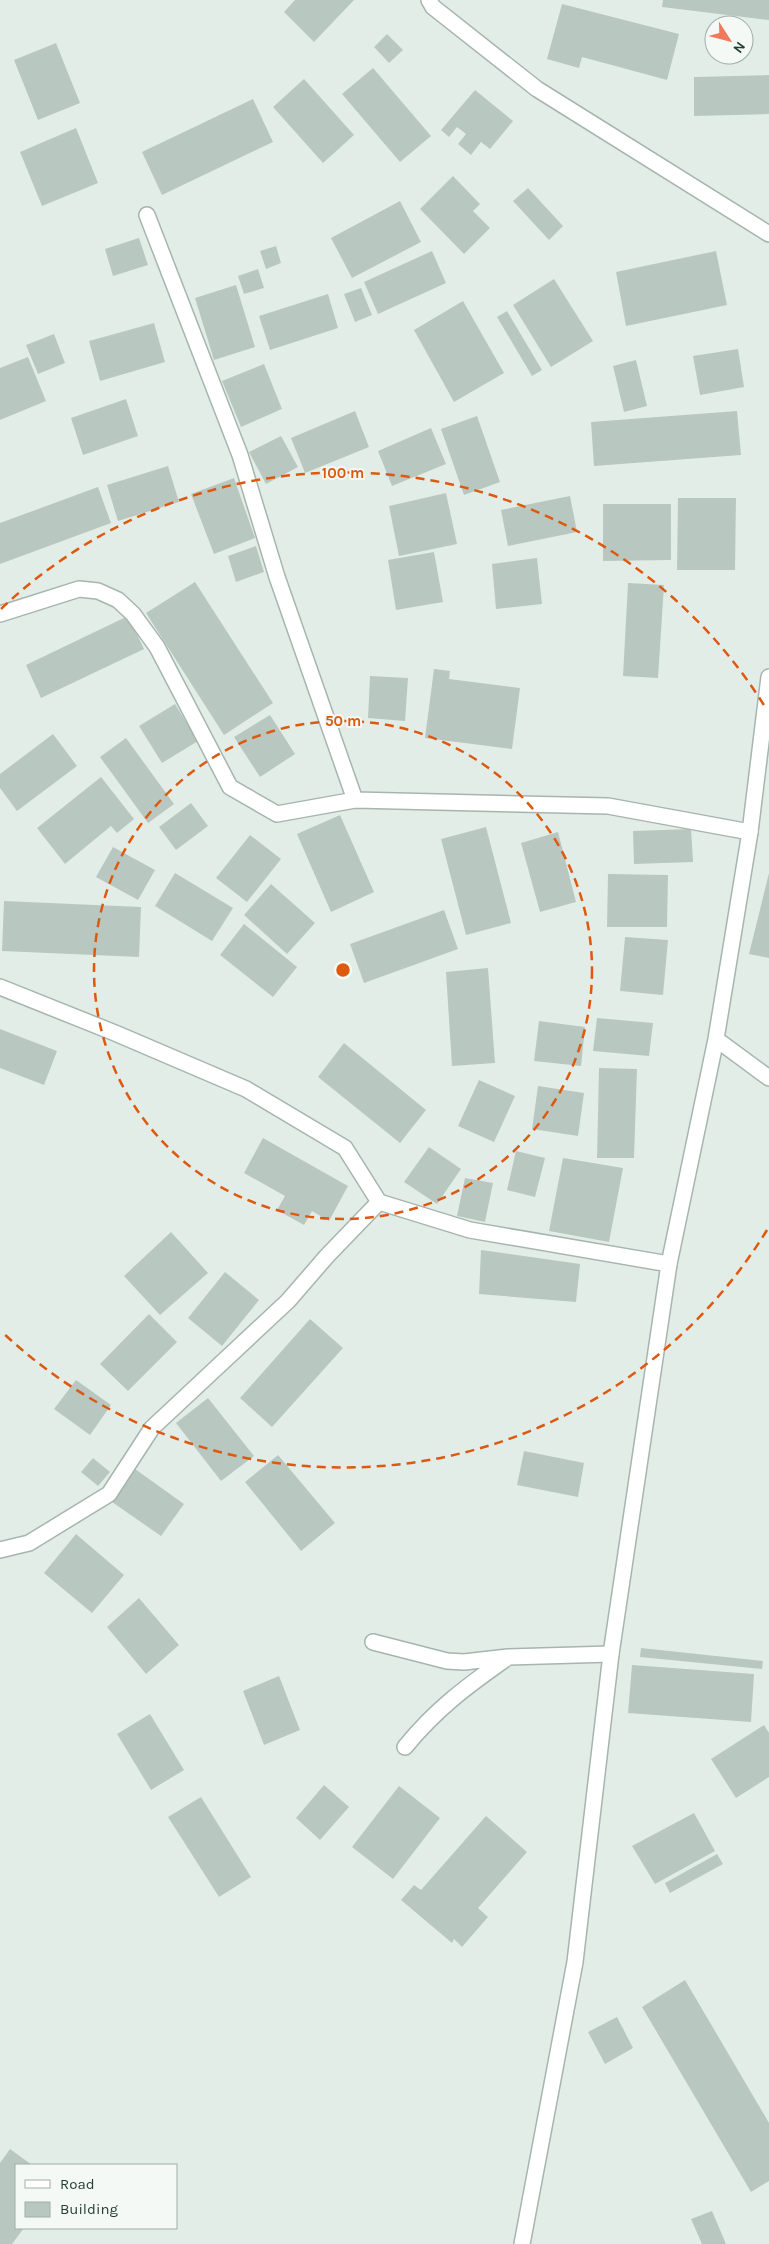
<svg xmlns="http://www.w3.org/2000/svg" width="769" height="2244" viewBox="0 0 769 2244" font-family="Karla,sans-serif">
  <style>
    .building { fill: #b8c8c1 }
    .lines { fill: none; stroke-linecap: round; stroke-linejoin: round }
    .minor-casing { stroke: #a6b5af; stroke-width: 18 }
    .tertiary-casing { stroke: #a6b5af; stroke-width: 18 }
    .minor { stroke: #fff; stroke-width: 15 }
    .tertiary { stroke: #fff; stroke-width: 15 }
    .ring { fill: none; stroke: #de580e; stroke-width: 2.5; stroke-dasharray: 9 6 }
    .centre { fill: #de580e; stroke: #f4f9f6; stroke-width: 2.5 }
    .ring-label { font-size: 15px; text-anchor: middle; font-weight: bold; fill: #de580e; stroke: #f4f9f6; stroke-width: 4; stroke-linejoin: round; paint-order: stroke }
  </style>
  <rect width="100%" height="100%" fill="#e3ede8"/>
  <!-- building -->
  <path class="building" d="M295,0H354L314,42L284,12Z
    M663,0H769V20L662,7Z
    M562,4L679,34L667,80L582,57L579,68L547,59Z
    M387,34L403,50L389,63L374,47Z
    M56,43L80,103L38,120L14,60Z
    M373,68L431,136L400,162L342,94Z
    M769,75V114L694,116V77Z
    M304,79L354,135L323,163L273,107Z
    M475,90L513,121L490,149L481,142L471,155L458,144L466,134L457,127L449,137L441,130Z
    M253,99L273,142L162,195L142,152Z
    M76,128L98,183L42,206L20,152Z
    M453,176L480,204L473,211L490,228L464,254L420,209Z
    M528,188L563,226L549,240L513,201Z
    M400,201L421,242L352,278L331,238Z
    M139,238L148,265L113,276L105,249Z
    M276,246L281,263L266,269L260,251Z
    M432,251L446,283L378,314L364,282Z
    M716,251L727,305L626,326L616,272Z
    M258,269L264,288L244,294L238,276Z
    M554,279L593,341L551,367L513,305Z
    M236,285L255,347L214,360L195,298Z
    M361,288L372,315L355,322L344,294Z
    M328,294L338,328L270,350L259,316Z
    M463,301L504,373L454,402L414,330Z
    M507,311L542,370L532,376L497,317Z
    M154,323L165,362L100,381L89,341Z
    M54,334L65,363L38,374L26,345Z
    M738,349L744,387L700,395L693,356Z
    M28,357L46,401L0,420V368Z
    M636,360L647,406L624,412L613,366Z
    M264,364L282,409L241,427L222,381Z
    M126,399L138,436L83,455L71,418Z
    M355,411L369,447L305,473L291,438Z
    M737,411L741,455L594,466L591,422Z
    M477,416L500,482L464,495L441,429Z
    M431,428L446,464L392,486L378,451Z
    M281,436L298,467L266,484L249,452Z
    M168,466L179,502L118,521L107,485Z
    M234,478L255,538L214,554L191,494Z
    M98,487L111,523L0,564V523Z
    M446,493L457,544L399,556L389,506Z
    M570,496L577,532L508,546L501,510Z
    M678,498H736L735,570H677Z
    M603,504H671V560L603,561Z
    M256,546L264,572L236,582L228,556Z
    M434,552L443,602L396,610L388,560Z
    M537,558L542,604L496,609L492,564Z
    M195,582L273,703L224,735L146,613Z
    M628,583L664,585L658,678L623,676Z
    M128,616L144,649L41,698L26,665Z
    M434,669L450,671L449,679L520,688L512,749L425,738Z
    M370,676L408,678L405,721L368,718Z
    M175,704L198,741L162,763L139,726Z
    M270,715L295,754L260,777L234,737Z
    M53,734L77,766L17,811L0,788V774Z
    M126,738L174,804L148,823L100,757Z
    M101,777L134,819L117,833L111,826L65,864L37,828Z
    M191,803L208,826L176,850L159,827Z
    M340,815L374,892L331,912L297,834Z
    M486,827L511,923L466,935L441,839Z
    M691,829L693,862L634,864L633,831Z
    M558,832L576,902L540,912L521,843Z
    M250,835L281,859L247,902L216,878Z
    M113,847L155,870L138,900L96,877Z
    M175,873L233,908L212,941L155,906Z
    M769,873V958L749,954Z
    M608,874L668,875L667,927H607Z
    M271,884L315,923L287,954L244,915Z
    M4,901L141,907L139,957L2,951Z
    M444,910L458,949L364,983L350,944Z
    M244,924L297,967L273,997L220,955Z
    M625,937L668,940L663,995L620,991Z
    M488,968L495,1063L452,1066L446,972Z
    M597,1018L653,1023L649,1056L593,1051Z
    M539,1021L585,1027L581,1066L534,1061Z
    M0,1029L57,1051L44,1085L0,1068Z
    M344,1043L426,1110L400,1143L318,1077Z
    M599,1068L637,1069L634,1158H597Z
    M479,1080L515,1096L494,1142L458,1126Z
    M538,1086L584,1093L578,1136L532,1129Z
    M263,1138L348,1186L329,1221L312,1211L304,1225L277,1210L285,1196L244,1173Z
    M429,1147L461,1169L437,1204L404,1182Z
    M516,1151L545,1158L535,1197L507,1190Z
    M563,1158L623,1168L609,1242L549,1231Z
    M465,1178L493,1183L485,1222L457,1216Z
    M171,1232L208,1273L160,1315L124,1276Z
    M481,1250L580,1264L576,1302L479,1294Z
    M225,1272L259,1300L222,1346L188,1318Z
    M149,1314L177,1342L128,1391L100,1364Z
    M310,1319L343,1348L272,1427L240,1398Z
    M76,1380L111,1405L90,1435L54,1409Z
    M208,1398L254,1456L221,1481L176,1423Z
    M524,1451L584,1463L578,1497L517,1485Z
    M278,1455L335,1523L301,1551L245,1482Z
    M93,1458L110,1472L98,1486L81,1472Z
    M135,1469L184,1504L161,1536L112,1502Z
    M76,1534L124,1575L92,1613L44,1573Z
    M139,1598L179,1645L146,1674L107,1627Z
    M641,1648L763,1661L762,1669L640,1657Z
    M632,1665L754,1674L751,1722L628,1713Z
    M279,1676L300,1730L264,1745L243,1691Z
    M150,1714L184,1770L151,1790L117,1734Z
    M764,1725L769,1733V1777L736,1798L711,1759Z
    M324,1785L349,1807L320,1840L296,1818Z
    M399,1786L440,1818L393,1879L352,1847Z
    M201,1797L251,1877L219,1897L168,1817Z
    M694,1813L715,1851L655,1884L632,1846Z
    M486,1816L527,1852L478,1908L488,1917L462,1947L454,1939L452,1943L401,1900L414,1885L421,1890Z
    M717,1854L723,1864L670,1893L665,1883Z
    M685,1980L769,2123V2181L751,2192L642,2007Z
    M617,2017L633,2048L605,2064L588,2032Z
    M10,2149L32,2165H16V2228H24L12,2244H0V2163Z
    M712,2211L726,2244H702L691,2219Z"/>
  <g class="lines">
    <!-- minor casing -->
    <g class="minor-casing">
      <path id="minor" d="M429,0L433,7L537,89L769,234
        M147,215L240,455L277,577L355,800L608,806L750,832
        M0,614L79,589L98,591L118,600L133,614L157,647L230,787L277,814L355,800
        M0,987L115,1033L246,1089L345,1148L379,1202L470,1230L669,1264
        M0,1550L29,1543L109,1494L152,1428L288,1301L327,1256L379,1202
        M373,1642L447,1661L464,1662L508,1657L611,1654
        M405,1747C436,1709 467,1686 507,1658"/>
    </g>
    <!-- tertiary casing -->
    <g class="tertiary-casing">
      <path id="tertiary" d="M716,1039L769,1078
        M522,2244L575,1962L611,1654L669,1264L716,1039L750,832L769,677"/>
    </g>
    <!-- minor -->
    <use href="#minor" class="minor"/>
    <!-- tertiary -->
    <use href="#tertiary" class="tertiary"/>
  </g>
  <!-- distance rings -->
  <g class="ring">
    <circle cx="343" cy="970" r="249"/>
    <path d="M767 1230A497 497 0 0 1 1 1331M1 609A497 497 0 0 1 767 710"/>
  </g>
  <circle cx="343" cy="970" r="8" class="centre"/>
  <g class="ring-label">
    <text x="343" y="478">100 m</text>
    <text x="343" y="726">50 m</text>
  </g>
  <!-- legend -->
  <rect x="15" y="2164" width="162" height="65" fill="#f4f9f6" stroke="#a0aea9"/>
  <rect x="25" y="2180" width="25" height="8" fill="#ffffff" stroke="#a0aea9"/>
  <text x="60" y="2189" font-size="15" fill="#233e35">Road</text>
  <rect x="25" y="2202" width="25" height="15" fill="#b8c8c1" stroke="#a0aea9"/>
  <text x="60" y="2214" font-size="15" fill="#233e35">Building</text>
  <!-- north arrow -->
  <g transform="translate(729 40) rotate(126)"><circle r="24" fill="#f4f9f6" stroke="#a0aea9"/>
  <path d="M0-4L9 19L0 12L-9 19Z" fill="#f1785d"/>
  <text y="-8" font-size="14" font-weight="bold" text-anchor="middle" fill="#233e35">N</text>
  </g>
</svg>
